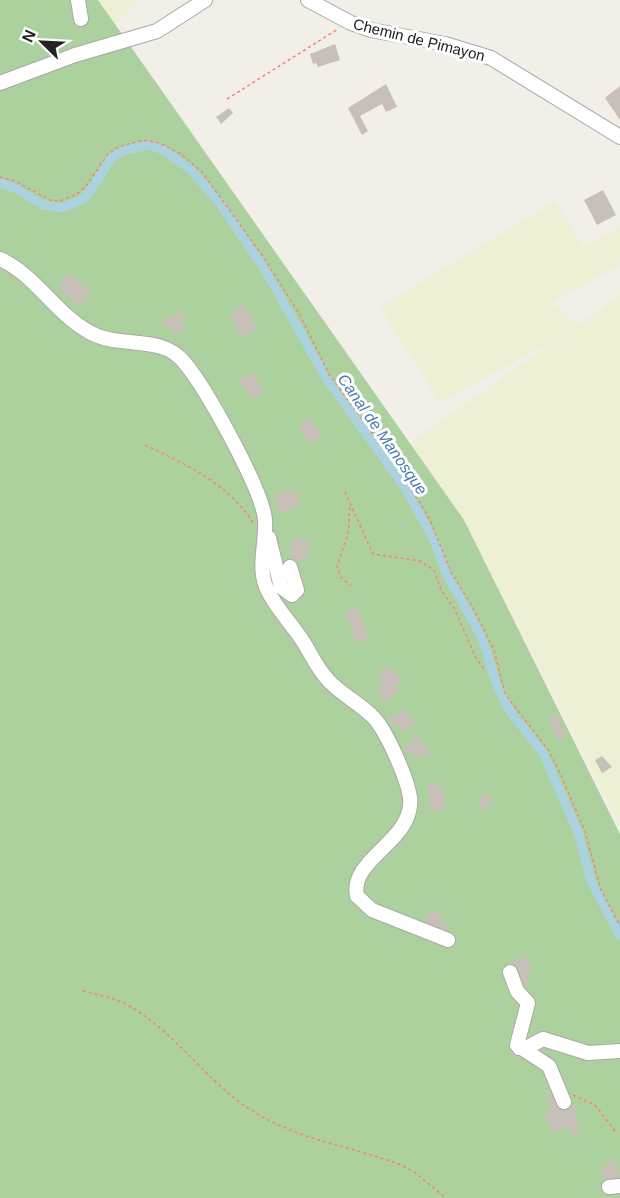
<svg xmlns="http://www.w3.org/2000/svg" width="620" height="1198" viewBox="0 0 620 1198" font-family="Arial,sans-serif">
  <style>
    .farmland { fill: #eef0d5 }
    .forest { fill: #add19e }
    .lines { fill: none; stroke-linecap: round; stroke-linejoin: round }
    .canal { stroke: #aad3df; stroke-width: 9 }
    .building { fill: #c7bfb8 }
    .minor-casing { stroke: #a9a9a9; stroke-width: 16 }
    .path { stroke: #fa8072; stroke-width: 1.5; stroke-dasharray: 3 3; stroke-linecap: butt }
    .minor { stroke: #fff; stroke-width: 14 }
    .labels { text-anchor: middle; stroke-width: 6; stroke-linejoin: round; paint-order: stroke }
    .street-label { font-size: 15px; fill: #222; stroke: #fff }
    .water-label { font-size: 16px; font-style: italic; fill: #4a7aab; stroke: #fff }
  </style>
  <rect width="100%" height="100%" fill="#f2efe9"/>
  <!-- farmland -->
  <path class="farmland" d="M98,0H142L114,23Z
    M555,201L584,247L620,226V265L552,302L578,325L620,295V826L464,520L410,443L566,333L440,403L380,307Z"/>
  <!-- forest -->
  <path class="forest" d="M0,0H98L464,520L620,834V1198H0Z"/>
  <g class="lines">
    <!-- canal -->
    <path class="canal" d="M0,183L15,188L43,205L62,208L81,200L89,193L112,157L125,150L148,145L163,150L190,169L219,202L264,268L325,376L404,486L432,536L447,574L482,638L497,686L510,711L543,753L578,832L591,881L620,936"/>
  </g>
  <!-- building -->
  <path class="building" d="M335,44L340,60L318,67L316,63L313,64L310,54Z
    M386,84L397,107L386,112L382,104L360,116L368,131L362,135L348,108Z
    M620,86V120L605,98Z
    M229,108L233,113L221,124L216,117Z
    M603,190L616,215L597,225L584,200Z
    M69,273L91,292L79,306L57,286Z
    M244,304L257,329L242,337L230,316L234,313L233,310Z
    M184,310L187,315L181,318L186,328L174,335L170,325L165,327L162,321Z
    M253,372L264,392L251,399L239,380Z
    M310,418L323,437L310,443L298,426Z
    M292,489L302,504L280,513L273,496Z
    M293,538L310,541L305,561L289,558Z
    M358,607L368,638L356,643L345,613Z
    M386,665L402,680L396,687L399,689L388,702L377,693L383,685L379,682L383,677L378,673Z
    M405,709L416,725L403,732L398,724L393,727L389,719Z
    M557,714L567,736L559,740L548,719Z
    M416,733L430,754L423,758L421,754L415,758L412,751L406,755L403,748L414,742L411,735Z
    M602,756L612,767L602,773L595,760Z
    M438,782L439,789L444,788L445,810L430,811L428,783Z
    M482,794L490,795L489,809L478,808Z
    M435,909L442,918L440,920L449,927L447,930L429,923L424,917Z
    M527,957L532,972L527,974L530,982L524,984L518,968L509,963Z
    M550,1093L559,1109L567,1110L573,1104L578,1114L575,1116L578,1121L575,1124L579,1135L573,1138L567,1126L553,1133L544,1114L552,1110L545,1096Z
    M614,1159L620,1177L604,1179L600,1170Z"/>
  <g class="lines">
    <!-- minor casing -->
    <g class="minor-casing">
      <path id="minor" d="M78,0L81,19
        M308,0L351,23L371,30L445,44L491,58L620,137
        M0,83L75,55L157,31L205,0
        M0,259C36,275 56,315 91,333C121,349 161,334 184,362C206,388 261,487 265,519C267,542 256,570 268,591C277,610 293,625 304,643C312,656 318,670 329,681C342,695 361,704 374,718C387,732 407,778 410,797C415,841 349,858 357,896L372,910L448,940
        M269,538L281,587L292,595L297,590L290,567
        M510,972L517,991L528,1003L517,1045L549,1066L564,1102
        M519,1048L528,1047L543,1039L588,1053L620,1051
        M609,1187L620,1186"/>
    </g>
    <!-- path -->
    <path class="path" d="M227,99L338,29
      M0,177L15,181L50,200L60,201L77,194L86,186L108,154L118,147L143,140L160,143L181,154L202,172L264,258L300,315L330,376L397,466L429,518L452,574L472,606L494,650L505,694L549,751L559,771L585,831L601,890L620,926
      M145,445C187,465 228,483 254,524
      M345,492L373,554L420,561L434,570L441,590L454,608L476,658L484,669
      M350,507L348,534L337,566L341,577L351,586
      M83,991C99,995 117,998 131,1007C177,1034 207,1082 251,1110C297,1140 351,1146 401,1165L414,1172L446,1198
      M573,1095L595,1105L616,1132"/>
    <!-- minor -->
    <use href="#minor" class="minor"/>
  </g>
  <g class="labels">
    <!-- street labels -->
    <g class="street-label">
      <text transform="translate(419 40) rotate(14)" y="5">Chemin de Pimayon</text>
    </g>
    <!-- water labels -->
    <g class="water-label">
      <text transform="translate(383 434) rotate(55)" y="6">Canal de Manosque</text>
    </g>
  </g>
  <!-- north arrow -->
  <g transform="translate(42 42) rotate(294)" stroke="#ffffff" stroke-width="4.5" paint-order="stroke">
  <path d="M0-4.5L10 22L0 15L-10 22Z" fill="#222222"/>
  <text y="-9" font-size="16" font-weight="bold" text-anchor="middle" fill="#222222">N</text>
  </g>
</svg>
